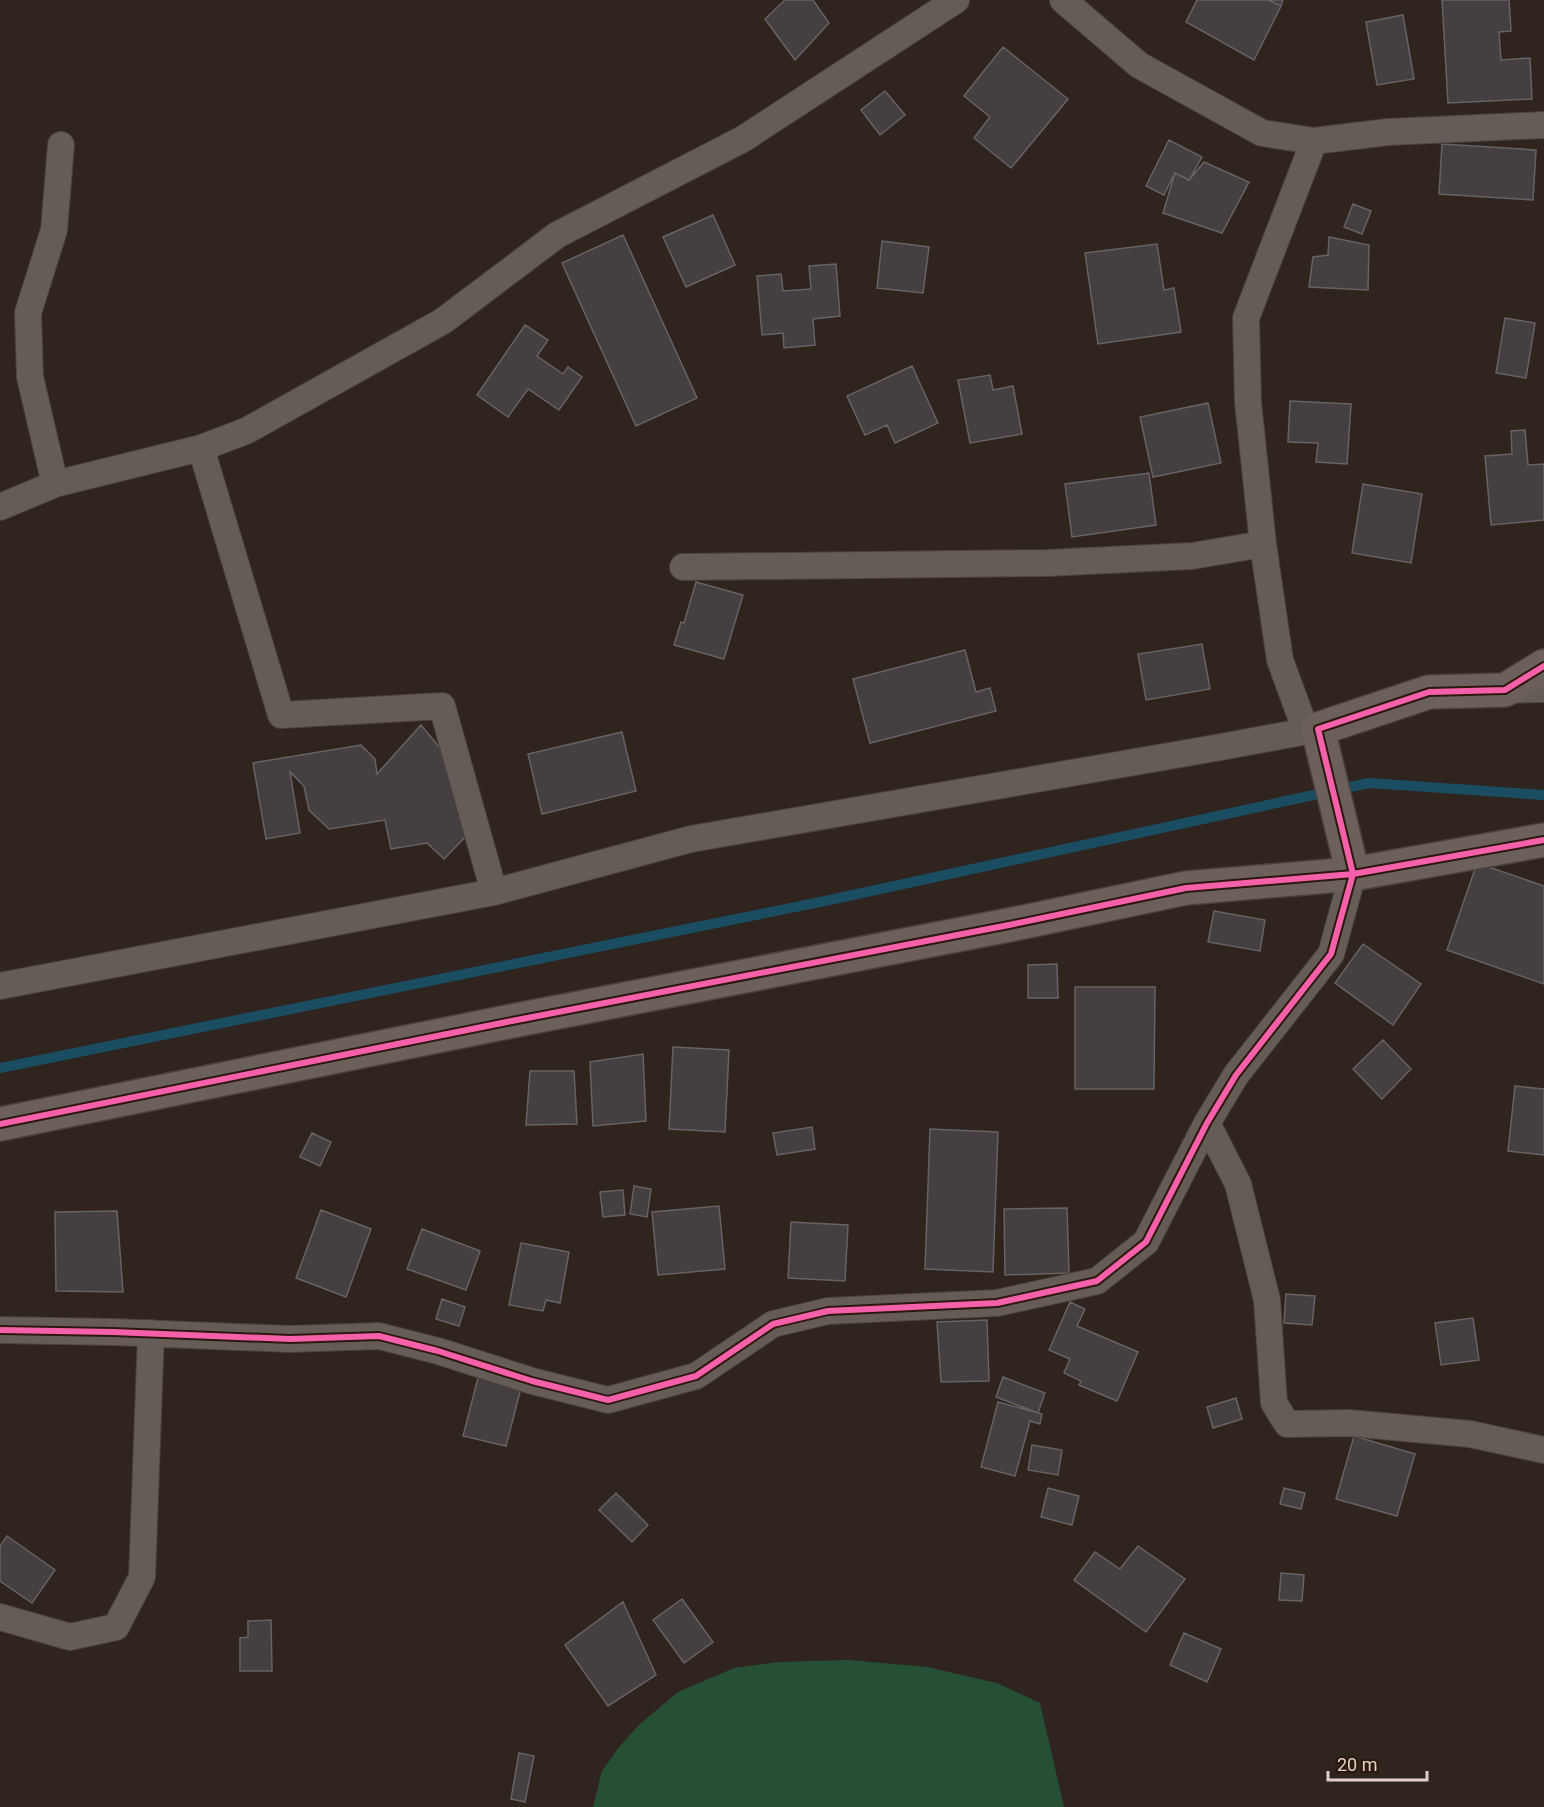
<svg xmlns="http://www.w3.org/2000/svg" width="1544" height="1807" viewBox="0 0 1544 1807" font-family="Roboto,sans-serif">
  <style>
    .green { fill: #265036 }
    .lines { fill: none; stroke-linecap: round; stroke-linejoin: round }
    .stream { stroke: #1a4d62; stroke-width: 10 }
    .building { fill: #443f41; stroke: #676264; stroke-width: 1.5 }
    .street-casing { stroke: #4b413c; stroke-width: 28 }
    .secondary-casing { stroke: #4b413c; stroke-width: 36 }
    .street { stroke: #665c57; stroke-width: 26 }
    .secondary { stroke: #6b605b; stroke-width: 33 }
    .cycleway-casing { stroke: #2d180d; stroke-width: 10 }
    .cycleway { stroke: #f560ab; stroke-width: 6 }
  </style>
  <rect width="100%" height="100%" fill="#2f241e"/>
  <!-- green -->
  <path class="green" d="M849,1660L927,1667L997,1683L1040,1703L1064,1807H593L602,1771L619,1747L640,1724L678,1692L734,1668L778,1662Z"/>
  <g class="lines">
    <!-- stream -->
    <path class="stream" d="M0,1068L825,901L1369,783L1544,795"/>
  </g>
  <!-- building -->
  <path class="building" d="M785,0H813L829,23L795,60L765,19Z
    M1197,0H1268L1281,6L1254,60L1186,22Z
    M1268,0H1283L1281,6Z
    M1442,0H1509L1511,31L1499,32L1501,60L1530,58L1532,99L1448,103Z
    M1403,15L1414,79L1377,85L1366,22Z
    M1003,47L1068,99L1011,168L974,138L990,117L964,96Z
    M885,91L905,115L880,135L861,110Z
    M1169,140L1202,157L1189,180L1175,173L1164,195L1146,186Z
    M1442,144L1536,150L1533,200L1439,194Z
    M1204,162L1249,182L1222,233L1163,213L1175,173L1189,180Z
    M1353,204L1371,211L1362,234L1344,227Z
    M713,215L735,265L686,287L663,237Z
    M623,235L697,398L636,426L562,263Z
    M1329,237L1369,245L1368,290L1309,287L1313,257L1328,255Z
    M882,241L929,247L923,293L877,288Z
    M1157,244L1164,290L1174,288L1181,332L1098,344L1085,253Z
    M836,264L840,316L813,319L815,345L784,348L783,333L762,335L757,276L781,274L783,291L811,289L809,266Z
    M1505,318L1535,323L1526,378L1496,373Z
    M525,325L548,340L537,356L563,374L568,367L582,377L559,410L528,389L508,417L477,395Z
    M912,366L938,423L895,443L887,425L865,435L847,396Z
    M990,375L993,390L1013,386L1022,434L970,443L958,380Z
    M1290,401L1351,404L1347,464L1316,462L1318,443L1288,442Z
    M1208,403L1221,463L1153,477L1140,417Z
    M1525,430L1528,465L1544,464V520L1491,525L1485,456L1512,454L1511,431Z
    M1149,473L1156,525L1072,537L1065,484Z
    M1363,484L1422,494L1411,563L1352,553Z
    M696,582L743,595L724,659L674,645L681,622L684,623Z
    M1202,644L1210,689L1146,700L1138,654Z
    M965,650L976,692L990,688L996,711L870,743L853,679Z
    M421,725L460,772L470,832L444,859L427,843L391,849L385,820L329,829L309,810L304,786L290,772L300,833L266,839L253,763L361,745L375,759L377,774Z
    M622,732L636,791L542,814L528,754Z
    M1477,863L1544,886V984L1447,950Z
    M1214,911L1265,920L1260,951L1208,942Z
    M1363,944L1421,984L1393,1025L1335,983Z
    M1057,964L1058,998H1028V965Z
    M1075,987H1155L1154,1089H1075Z
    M1383,1040L1411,1069L1382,1099L1353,1069Z
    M673,1047L729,1050L725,1132L669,1129Z
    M643,1054L646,1121L593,1126L590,1062Z
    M530,1071H574L577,1124L526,1125Z
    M1515,1086L1544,1089V1155L1508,1151Z
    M812,1127L815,1149L777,1155L773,1133Z
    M930,1129L998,1132L993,1272L925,1269Z
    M312,1133L331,1142L320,1166L300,1157Z
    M634,1186L651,1189L647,1217L630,1214Z
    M623,1190L625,1215L603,1217L600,1192Z
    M719,1206L725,1269L658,1275L652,1212Z
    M1067,1208L1069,1273L1005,1275L1004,1209Z
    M321,1210L371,1229L346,1297L296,1278Z
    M117,1211L123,1292L56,1291L55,1212Z
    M791,1222L848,1225L845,1281L788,1278Z
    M422,1229L480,1251L466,1290L407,1269Z
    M521,1243L569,1252L560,1303L546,1300L543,1311L509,1305Z
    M1286,1294L1315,1296L1312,1325L1284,1323Z
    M442,1299L465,1307L459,1326L436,1319Z
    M1070,1302L1085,1309L1077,1326L1138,1352L1117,1401L1079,1385L1081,1381L1064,1373L1070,1359L1049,1350Z
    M1473,1318L1479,1360L1441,1365L1435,1323Z
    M987,1320L989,1381L941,1382L937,1322Z
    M479,1374L522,1384L506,1446L463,1436Z
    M1003,1377L1045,1393L1038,1413L996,1397Z
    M1236,1398L1242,1419L1213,1428L1207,1407Z
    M998,1402L1042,1414L1040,1424L1030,1421L1015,1476L981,1467Z
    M1354,1436L1415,1454L1397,1516L1336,1499Z
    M1032,1445L1062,1450L1058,1475L1028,1470Z
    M1048,1488L1079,1496L1072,1525L1041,1517Z
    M1284,1488L1305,1493L1301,1509L1280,1504Z
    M616,1493L648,1525L632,1542L599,1510Z
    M7,1536L55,1570L32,1603L0,1581V1546Z
    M1138,1546L1185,1579L1146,1632L1074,1580L1095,1552L1120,1569Z
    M1281,1573L1304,1575L1302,1601L1279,1600Z
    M682,1599L713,1642L684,1663L653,1620Z
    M623,1602L656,1675L608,1706L565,1645Z
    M271,1620L272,1671H240V1638L248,1637V1621Z
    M1184,1633L1221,1649L1207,1682L1170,1665Z
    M519,1753L534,1756L525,1802L511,1799Z"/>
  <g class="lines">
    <!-- street casing -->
    <g class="street-casing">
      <path id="street" d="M1063,0L1139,65L1262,133L1314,141L1388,132L1544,125
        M201,448L281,715L442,706L494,892
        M55,484L30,377L28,313L54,230L61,145
        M0,507L55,484L201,448L246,431L443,321L557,235L743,139L956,0
        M683,567L1047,563L1192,556L1263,544
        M1505,690L1544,689
        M1306,731L1280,660L1263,544L1248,402L1246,318L1314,141
        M0,986L494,892L691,839L1221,747L1318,729
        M1207,1123L1238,1184L1267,1300L1274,1403L1287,1424L1349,1423L1470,1434L1544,1450
        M0,1330L113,1332L290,1339L379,1336L438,1351L532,1381L608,1400L696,1376L773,1324L828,1311L997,1303L1097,1281L1146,1242L1207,1123L1236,1075L1331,954L1353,874
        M0,1617L70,1637L116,1627L142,1577L151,1333"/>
    </g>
    <!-- secondary casing -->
    <g class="secondary-casing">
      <path id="secondary" d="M1353,874L1318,729L1429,692L1505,690L1544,666
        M0,1124L517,1020L1009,925L1186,888L1353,874L1544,840"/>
    </g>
    <!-- street -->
    <use href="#street" class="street"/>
    <!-- secondary -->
    <use href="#secondary" class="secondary"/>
    <!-- cycleway casing -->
    <g class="cycleway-casing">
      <path id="cycleway" d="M0,1124L517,1020L1009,925L1186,888L1353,874L1544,840
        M0,1330L113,1332L290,1339L379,1336L438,1351L532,1381L608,1400L696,1376L773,1324L828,1311L997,1303L1097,1281L1146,1242L1207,1123L1236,1075L1331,954L1353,874L1318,729L1429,692L1505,690L1544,666"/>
    </g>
    <!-- cycleway -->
    <use href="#cycleway" class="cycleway"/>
  </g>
  <!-- scale -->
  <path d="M1328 1771v9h99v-9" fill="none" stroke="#e0d1ca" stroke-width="3"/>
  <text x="1337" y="1771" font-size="18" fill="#e0d1ca" stroke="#2d180d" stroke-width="4.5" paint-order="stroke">20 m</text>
</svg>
